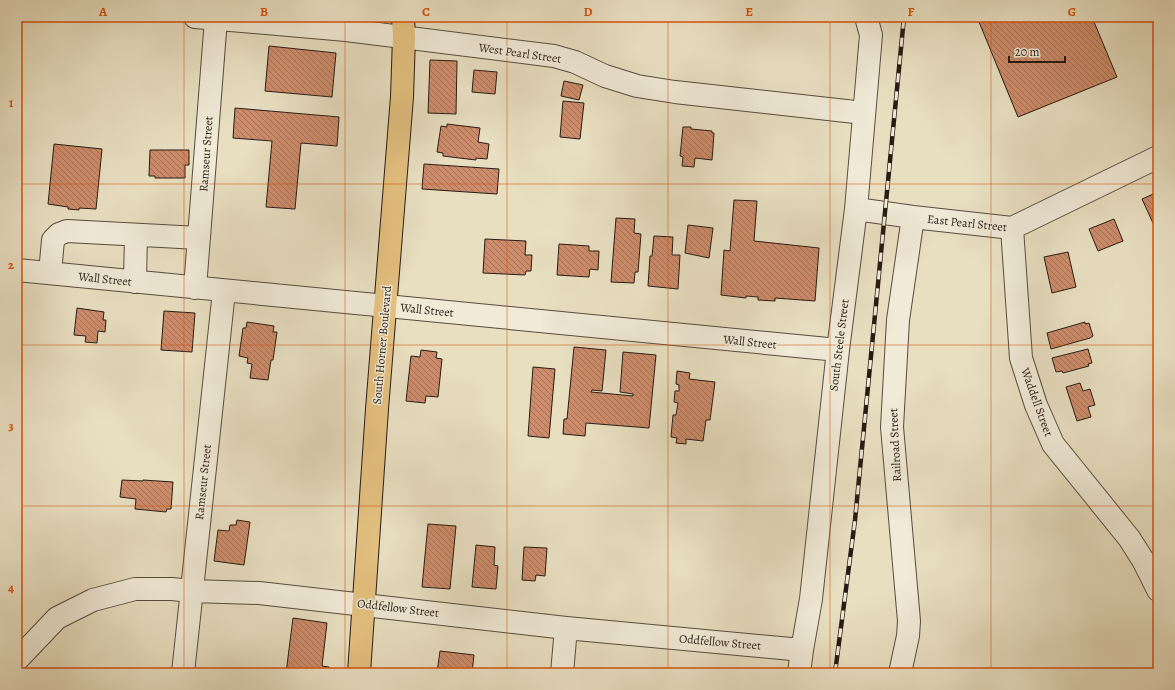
<svg xmlns="http://www.w3.org/2000/svg" width="1175" height="690" viewBox="0 0 1175 690" font-family="Alegreya,serif">
  <style>
    .building { fill: url(#building-back-hatch); stroke: #271b13 }
    .lines { fill: none; stroke-linecap: round; stroke-linejoin: round }
    .minor-casing { stroke: #574c3e; stroke-width: 24 }
    .major-casing { stroke: #271b13; stroke-width: 24 }
    .minor { stroke: #f0ead7; stroke-width: 22 }
    .major { stroke: #e4c080; stroke-width: 22 }
    .rail-casing { stroke: #271b13; stroke-width: 4.5 }
    .rail { stroke: #f0ead7; stroke-width: 3; stroke-dasharray: 9; stroke-linecap: butt }
    .grid { fill: none; stroke: #d5530d; stroke-width: 1; stroke-opacity: 0.55 }
    .labels { text-anchor: middle; stroke-width: 3; stroke-linejoin: round; paint-order: stroke }
    .street-label { font-size: 12px; fill: #271b13; stroke: #f0ead7 }
    .neatline { fill: none; stroke: #d5530d; stroke-width: 1.5 }
    .grid-label { font-size: 13px; text-anchor: middle; font-weight: bold; fill: #d5530d }
  </style>
  <defs>
    <pattern id="building-back-hatch" width="6" height="6" patternUnits="userSpaceOnUse"><rect width="6" height="6" fill="#cd8c6b"/><path d="M-1 5l2 2M0 0l6 6M5-1l2 2" fill="none" stroke="#a67257"/></pattern>
  </defs>
  <rect width="100%" height="100%" fill="#e8dfc1"/>
  <filter id="stains"><feTurbulence type="fractalNoise" baseFrequency=".005" numOctaves="4"/><feColorMatrix values="0 0 0 0 .2 0 0 0 0 .09 0 0 0 0 .02 0 0 0 .5 -.17"/></filter>
  <radialGradient id="worn" r=".72"><stop offset=".6" stop-color="#630" stop-opacity="0"/><stop offset="1" stop-color="#630" stop-opacity=".3"/></radialGradient>
  <!-- building -->
  <path class="building" d="M977,17H1092L1117,77L1018,117Z
    M269,46L336,53L332,97L265,91Z
    M430,60L457,61L456,114L428,113Z
    M474,70L497,72L495,94L472,92Z
    M564,81L583,85L579,100L561,96Z
    M563,101L584,103L580,139L560,137Z
    M235,108L339,117L337,146L301,143L295,209L266,207L272,141L233,138Z
    M447,124L480,128L478,142L489,144L487,159L476,158V160L443,156V153L437,152L441,126L447,127Z
    M683,127H691V129L712,131V133H714L712,160L695,158L694,167L682,166L683,157L680,156Z
    M54,144L102,149L96,209L79,208V210L68,209V207L48,204Z
    M150,150H189V165H185V178H155V176H149Z
    M424,164L499,169L497,194L422,189Z
    M1158,192V234L1142,199Z
    M734,200L757,201L754,241L819,248L815,301L775,298V301L758,300V297L746,296V298L721,295L724,250L730,251Z
    M616,218L635,219L634,233L641,234L638,272H635L634,283L611,282Z
    M1114,219L1123,241L1098,251L1089,229Z
    M688,225L713,228L709,258L685,253Z
    M654,236L673,237L672,255H680L678,289L648,286L650,256H652Z
    M485,239L526,241L525,255H532L531,271H526L525,275L483,273Z
    M559,244L589,246V251H599L598,270L590,269L589,277L557,275Z
    M1068,252L1076,287L1052,293L1044,257Z
    M77,308L104,312L103,320H106L105,332L98,331L97,343L85,342L86,336L74,335Z
    M164,311L195,313L192,352L161,350Z
    M247,322L274,326L273,332H277L273,360H271L268,380L250,378L252,364L247,363L248,358L239,356L243,328H246Z
    M1085,322V324L1089,323L1093,336L1090,338L1051,349L1047,333Z
    M574,347L606,350L602,391L592,390L591,392L633,396V394L620,392L623,352L656,355L649,428L586,423L585,436L563,434L564,419H567Z
    M1088,349L1092,363L1088,364L1089,366L1063,373L1062,371L1056,372L1052,358Z
    M421,350L437,352L436,358L442,359L438,397L426,396L425,403L406,401L411,356L420,357Z
    M533,367L555,369L549,438L528,436Z
    M677,371L690,373L689,379L715,382L710,420H706L703,441L686,439V444L676,443L677,438L671,437L673,415H676L678,403L674,402L675,391H679V385L676,384Z
    M1080,383L1083,391L1090,389L1095,405L1088,407L1091,417L1077,421L1066,387Z
    M122,480L143,481V480L173,482L171,509H167L166,512L135,509L136,499L120,497Z
    M237,520L250,522L244,565L214,561L218,530L229,531L230,525H236Z
    M428,524L456,526L450,589L422,587Z
    M476,545L495,547L494,565L498,566L496,589L472,587Z
    M524,547L547,548L545,576L536,575L535,581L522,580Z
    M293,618L327,623L322,666L329,667L328,673H286Z
    M440,651L474,655L472,673H437Z"/>
  <g class="lines">
    <!-- minor casing -->
    <g class="minor-casing">
      <path id="minor" d="M195,17L346,30L554,56L575,62L605,76L637,86L675,92L864,113
        M856,209L913,217L1012,228L1158,157
        M1012,228L1021,358L1036,405L1053,444L1129,538L1143,560L1158,590
        M17,270L838,350
        M50,273L53,240L59,234L67,231L199,238
        M135,282L136,235
        M195,288L216,19
        M17,660L57,618L93,600L135,589H172L191,591L259,593L566,628L802,650
        M183,673L224,291
        M562,673L566,628
        M799,673L802,650L811,599L838,350L856,209L871,35L866,17
        M900,673L908,636L909,621L892,427L898,320L913,217"/>
    </g>
    <!-- major casing -->
    <g class="major-casing">
      <path id="major" d="M359,673L377,409L402,97L404,37L403,17"/>
    </g>
    <!-- minor -->
    <use href="#minor" class="minor"/>
    <!-- major -->
    <use href="#major" class="major"/>
    <!-- rail casing -->
    <g class="rail-casing">
      <path id="rail" d="M835,673L855,520L904,17"/>
    </g>
    <!-- rail -->
    <use href="#rail" class="rail"/>
  </g>
  <!-- grid -->
  <path class="grid" d="M184,17V673M345,17V673M507,17V673M668,17V673M830,17V673M991,17V673M17,184H1158M17,345H1158M17,506H1158"/>
  <g class="labels">
    <!-- street labels -->
    <g class="street-label">
      <text transform="translate(520 53) rotate(8)" y="4">West Pearl Street</text>
      <text transform="translate(206 154) rotate(-86)" y="4">Ramseur Street</text>
      <text transform="translate(967 223) rotate(6)" y="4">East Pearl Street</text>
      <text transform="translate(105 279) rotate(6)" y="4">Wall Street</text>
      <text transform="translate(427 310) rotate(6)" y="4">Wall Street</text>
      <text transform="translate(750 342) rotate(6)" y="4">Wall Street</text>
      <text transform="translate(382 345) rotate(-85)" y="4">South Horner Boulevard</text>
      <text transform="translate(839 345) rotate(-83)" y="4">South Steele Street</text>
      <text transform="translate(1037 402) rotate(70)" y="4">Waddell Street</text>
      <text transform="translate(895 445) rotate(-93)" y="4">Railroad Street</text>
      <text transform="translate(203 482) rotate(-84)" y="4">Ramseur Street</text>
      <text transform="translate(398 608) rotate(7)" y="4">Oddfellow Street</text>
      <text transform="translate(720 642) rotate(5)" y="4">Oddfellow Street</text>
    </g>
  </g>
  <!-- margin -->
  <rect width="1175" height="690" fill="none" stroke="#e8dfc1" stroke-width="44"/>
  <!-- scale -->
  <path d="M1009 56v6h56v-6" fill="none" stroke="#271b13" stroke-width="2"/>
  <text x="1015" y="56" font-size="12" fill="#271b13" stroke="#f0ead7" stroke-width="3" paint-order="stroke">20 m</text>
  <rect x="22" y="22" width="1131" height="646" class="neatline"/>
  <g class="grid-label">
    <text x="103" y="16">A</text>
    <text x="264" y="16">B</text>
    <text x="426" y="16">C</text>
    <text x="588" y="16">D</text>
    <text x="749" y="16">E</text>
    <text x="911" y="16">F</text>
    <text x="1072" y="16">G</text>
    <text x="11" y="107">1</text>
    <text x="11" y="269">2</text>
    <text x="11" y="430">3</text>
    <text x="11" y="592">4</text>
  </g>
  <rect width="100%" height="100%" filter="url(#stains)"/>
  <rect width="100%" height="100%" fill="url(#worn)"/>
</svg>
